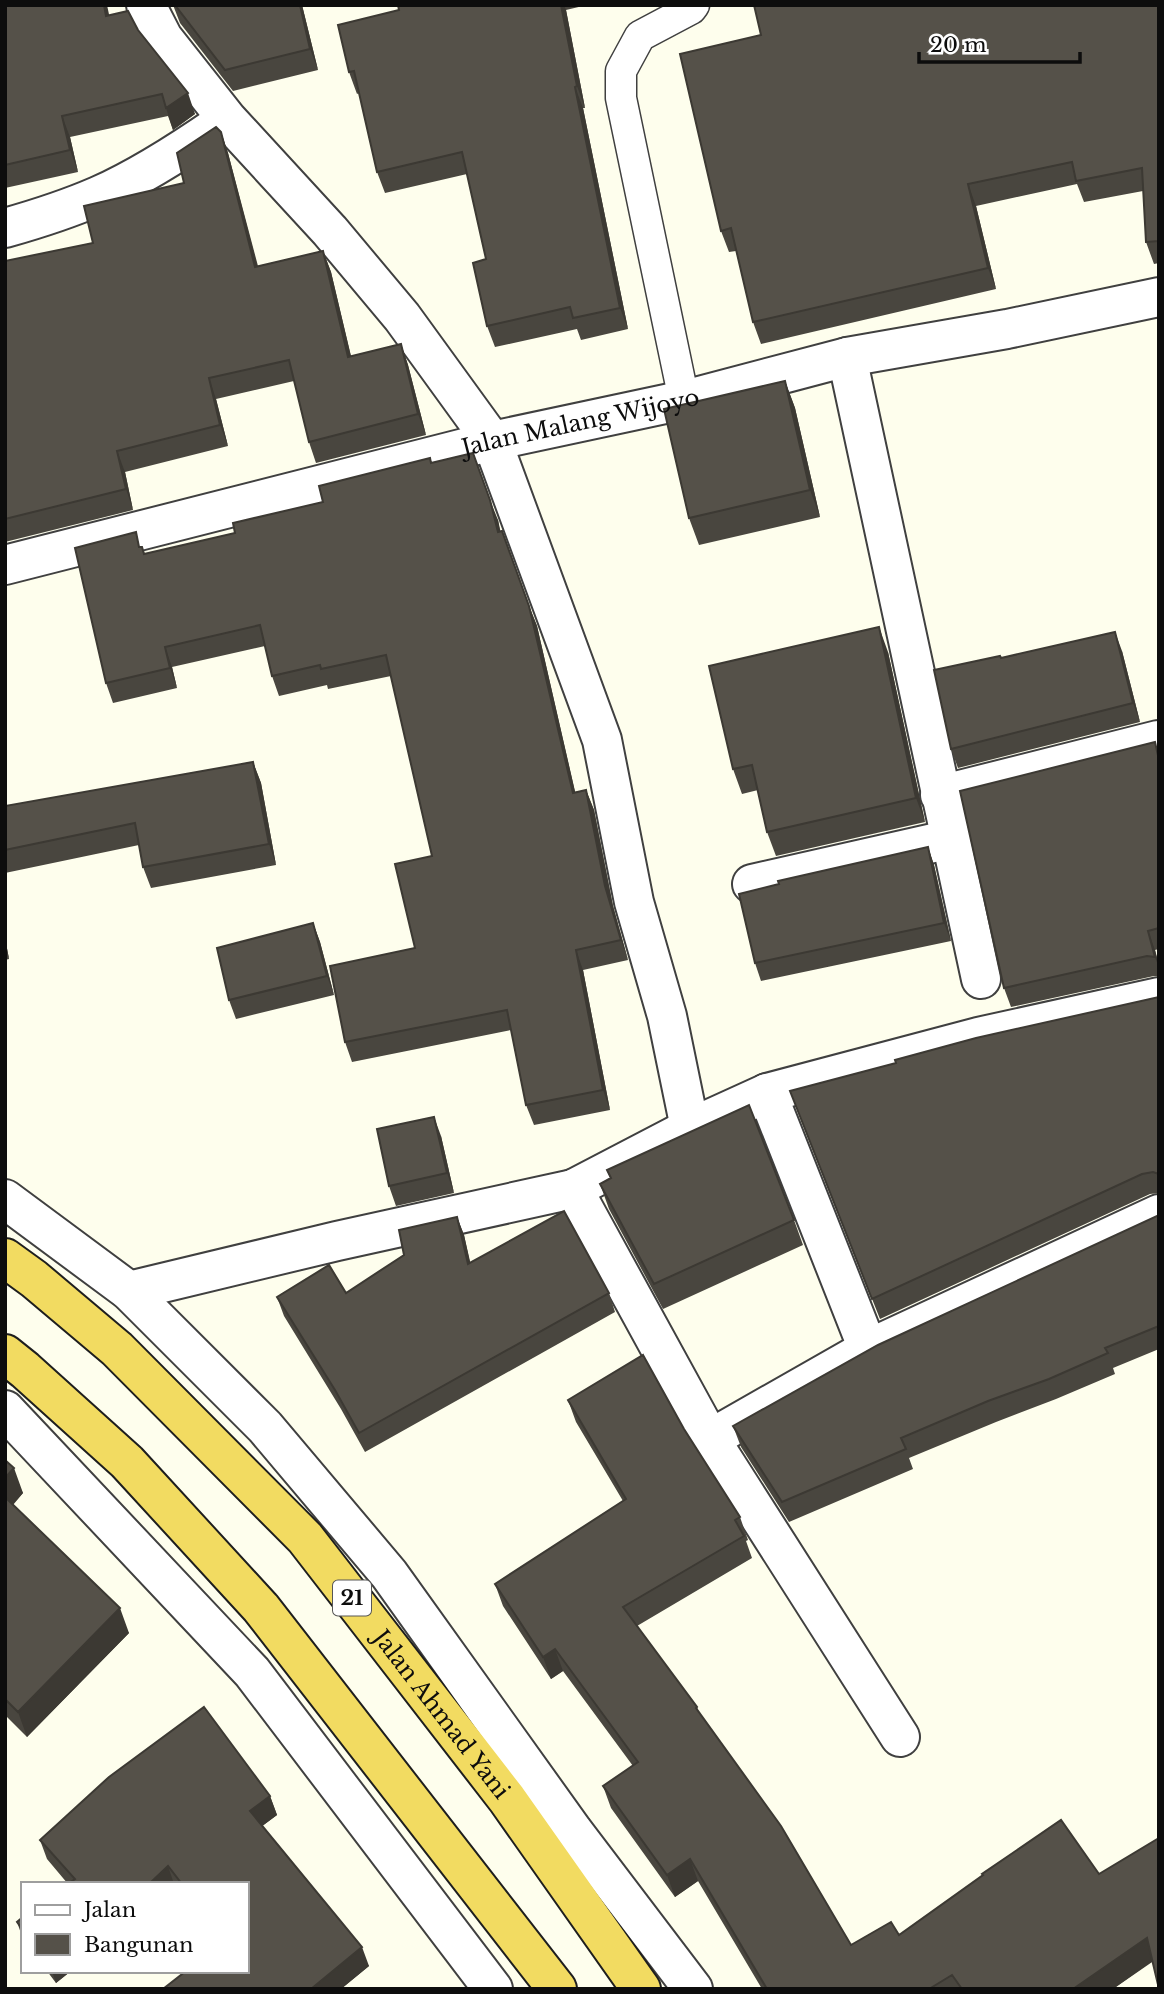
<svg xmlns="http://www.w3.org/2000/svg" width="1164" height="1994" viewBox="0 0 1164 1994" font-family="'Libre Baskerville',serif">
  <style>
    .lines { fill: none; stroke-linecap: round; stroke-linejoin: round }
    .service-casing { stroke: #404040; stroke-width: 33 }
    .minor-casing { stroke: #404040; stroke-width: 42 }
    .tertiary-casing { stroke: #404040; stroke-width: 42 }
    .trunk-casing { stroke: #1e1e1e; stroke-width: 42 }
    .service { stroke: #fff; stroke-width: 30 }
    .minor { stroke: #fff; stroke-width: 38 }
    .tertiary { stroke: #fff; stroke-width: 38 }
    .trunk { stroke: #f2db61; stroke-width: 38 }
    .wall { fill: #49463f }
    .shaded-wall { fill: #3c3933 }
    .building { fill: #555149; stroke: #3c3933; stroke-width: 2 }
    .labels { text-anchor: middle; stroke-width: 7; stroke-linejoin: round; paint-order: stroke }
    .shield { fill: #fff; stroke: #565656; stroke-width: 2 }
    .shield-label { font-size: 21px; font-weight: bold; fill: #0d0d0d }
    .street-label { font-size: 23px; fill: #0d0d0d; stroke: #fff }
  </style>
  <rect width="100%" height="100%" fill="#fefeed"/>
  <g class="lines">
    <!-- service casing -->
    <g class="service-casing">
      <path id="service" d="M684,400L621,98V71L640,36L691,9L694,5"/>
    </g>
    <!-- minor casing -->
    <g class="minor-casing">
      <g id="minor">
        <path d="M146,5L163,38L227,119L330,231L402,317L492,441L602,740L634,902L667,1016L690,1128"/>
        <path d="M5,228C37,219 68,209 98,196C141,177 181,151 220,124"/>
        <path d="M847,357L981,979"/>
        <path id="s1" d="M5,565L492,441L684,400L847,357L1007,329L1159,297"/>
        <path d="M940,795L1158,740"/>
        <path d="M752,884L951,839"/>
        <path d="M767,1093L868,1349"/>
        <path d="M573,1189L710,1439L900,1737"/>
        <path d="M129,1291L337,1241L573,1189L690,1128L767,1093L978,1037L1159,997"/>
        <path d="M710,1439L868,1349L1159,1214"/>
      </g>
    </g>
    <!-- tertiary casing -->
    <g class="tertiary-casing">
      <path id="tertiary" d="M5,1199L129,1291L265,1427L389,1574L573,1831L693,1989
        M5,1410L252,1672L493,1989"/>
    </g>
    <!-- trunk casing -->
    <g class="trunk-casing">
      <g id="trunk">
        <path id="s2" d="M5,1258L34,1279L117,1349L305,1538L507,1799L641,1989"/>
        <path d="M5,1354L25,1370L127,1462L261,1608L557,1989"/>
      </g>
    </g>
    <!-- service -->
    <use href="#service" class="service"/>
    <!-- minor -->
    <use href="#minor" class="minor"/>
    <!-- tertiary -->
    <use href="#tertiary" class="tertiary"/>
    <!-- trunk -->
    <use href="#trunk" class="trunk"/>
  </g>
  <!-- wall -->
  <path class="wall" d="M5,5L110,15L138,30L195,114L173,130L168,116L70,137L78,172L5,188Z
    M173,5H302L318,70L233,91L180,23Z
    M398,5H587L566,10L585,108H583L628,329L581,340L577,329L495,347L487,326L486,259L467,174L385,193L377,172L359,93L357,94L349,72L399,10Z
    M1159,5V263L1154,264L1146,242L1143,191L1084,202L1077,184L976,206L996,289L761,344L753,322L736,251L729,252L721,231L761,35Z
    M221,132L228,153L258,266L323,251L331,272L351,356L401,344L408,365L426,435L316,463L309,442L294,381L216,399L228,446L125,472L133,510L5,542V261L93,243L184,183Z
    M785,381L795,408L820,517L699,545L689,518Z
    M431,463L498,520L500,532L537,626L575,792L586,790L594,810L613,906L628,960L583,970L610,1110L534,1125L526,1105L511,1030L352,1062L345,1042L415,948L432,856L391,676L328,689L327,685L279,696L272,676L265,646L172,667L177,688L113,703L106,683L141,547L144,554L235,533L323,502Z
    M1122,651L1140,722L958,768L951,749L1001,658Z
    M888,652L925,822L776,856L767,832L758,790L742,794L733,769Z
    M1159,753V949L1155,950L1159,964V976H1154L1011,1007L1004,988Z
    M253,762L261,783L276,865L151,888L143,867L139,845L5,873V806Z
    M928,847L934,865L951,941L761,981L755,963L779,884Z
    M313,923L320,942L334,995L236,1019L229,1000Z
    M5,938L9,959L5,960Z
    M1159,997V1193L1150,1194L880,1319L790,1091Z
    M441,1136L454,1193L396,1206L389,1186Z
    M607,1170L794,1220L803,1245L663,1309L609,1209L600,1184L610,1178Z
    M1159,1215V1349L1113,1368L1115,1374L1056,1399L996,1422L909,1458L913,1469L789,1522L741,1447L733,1426Z
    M457,1217L464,1235L470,1263L609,1293L615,1312L365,1452L341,1409L284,1316L277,1297L346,1293L404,1255Z
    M568,1400L684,1429L740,1517L748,1540L746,1541L752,1558L637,1626L697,1707L699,1713L851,1945L899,1935L1152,1961L1113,1989H762L698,1881L675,1897L611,1808L603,1786L633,1766L563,1671L551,1679L503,1606L495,1584L623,1501L576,1422Z
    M5,1460L23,1493L13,1505L129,1633L27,1737L5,1715Z
    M270,1796L277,1815L262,1826L369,1966L341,1989H163L247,1971V1884H68L47,1859L40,1840Z
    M23,1917V1939L17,1922Z
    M47,1971H71L56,1983Z"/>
  <!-- shaded-wall -->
  <path class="shaded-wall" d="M104,5H107L114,38L106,16Z
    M300,5H302L318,70L310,49Z
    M561,5H564L566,10L585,108L577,86Z
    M575,87L583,108L628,329L620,308Z
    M188,93L195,114L173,130L166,108Z
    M62,116L70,137L78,172L70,150Z
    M221,132L228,153L263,288L255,267Z
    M968,184L976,206L996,289L988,268Z
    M323,251L331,272L356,378L348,357Z
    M401,344L408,365L426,435L418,414Z
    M209,378L216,399L228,446L220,425Z
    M785,381L795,408L820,517L810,490Z
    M117,451L125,472L133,510L126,489Z
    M490,500L498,520L505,552L498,532Z
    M529,606L537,626L580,813L573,793Z
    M879,627L888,652L925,822L916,798Z
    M1115,632L1122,651L1140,722L1133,703Z
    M165,647L172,667L177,688L170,668Z
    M253,762L261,783L276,865L269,844Z
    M586,790L594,810L613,906L628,960L621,940L605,886Z
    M928,847L934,865L951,941L944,923Z
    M313,923L320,942L334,995L327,976Z
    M1148,931L1155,950L1159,968L1155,957Z
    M5,938L9,959L5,949Z
    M576,950L583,970L610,1110L603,1090Z
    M434,1117L441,1136L454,1193L447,1173Z
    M457,1217L464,1235L475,1283L468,1264Z
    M14,1468L23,1493L5,1513V1478Z
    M120,1608L129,1633L27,1737L18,1712Z
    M555,1649L563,1671L551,1679L543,1657Z
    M270,1796L277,1815L257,1830L250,1811Z
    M690,1859L698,1881L675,1897L667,1875Z
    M168,1866L174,1884H149Z
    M1147,1938L1155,1960L1113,1989H1073Z
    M362,1947L369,1966L341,1989H311Z
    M52,1971H71L56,1983Z"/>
  <!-- building -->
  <path class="building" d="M5,5H104L106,16L128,11L138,30L188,93L166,108L162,94L62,116L70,150L5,165Z
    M175,5H300L310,49L225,70Z
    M398,5H561L577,86L575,87L620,308L573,318L570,307L487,326L473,263L486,259L462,152L377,172L354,71L349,72L338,25L399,10Z
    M754,5H1159V241L1146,242L1142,168L1076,181L1072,162L968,184L988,268L753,322L731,228L721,231L680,54L761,35Z
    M216,127L221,132L255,267L323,251L348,357L401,344L418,414L309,442L289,360L209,378L220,425L117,451L126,489L5,519V261L93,243L84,206L184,183L177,153Z
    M785,381L810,490L689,518L664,409Z
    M473,453L490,500L498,532L502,531L529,606L573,793L586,790L605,886L621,940L576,950L603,1090L526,1105L507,1010L345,1042L330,966L415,948L395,864L432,856L386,655L321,669L320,665L272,676L260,625L165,647L170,668L106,683L75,548L136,532L139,547H142L144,554L235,533L233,523L323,502L319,486L430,458L431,463Z
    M879,627L916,798L767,832L752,765L733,769L709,666Z
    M1115,632L1133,703L951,749L934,670L1000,656L1001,658Z
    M1155,742L1159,760V928L1148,931L1155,957L1147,956L1004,988L960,791Z
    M253,762L269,844L143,867L135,823L5,850V806Z
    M928,847L944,923L755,963L739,894L779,884L778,881Z
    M313,923L327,976L229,1000L217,948Z
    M1159,997V1174L1153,1172L1142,1174L872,1299L790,1091L896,1063L895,1060L976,1038Z
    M749,1105L794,1220L654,1284L600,1184L611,1178L607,1170Z
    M434,1117L447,1173L389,1186L377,1129Z
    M564,1211L609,1293L359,1433L335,1390L277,1297L329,1265L346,1293L404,1255L399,1230L457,1217L468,1264Z
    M1159,1215V1326L1105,1348L1108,1353L1049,1379L988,1401L901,1438L906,1449L782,1502L733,1426L878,1345Z
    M643,1355L684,1429L740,1517L735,1520L744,1536L623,1607L697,1707L696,1708L781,1826L851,1945L891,1922L899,1935L983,1875L982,1874L1061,1820L1099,1874L1159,1838V1989L1147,1938L1073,1989H962L952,1975L929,1989H767L690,1859L667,1875L603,1786L638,1762L555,1649L543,1657L495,1584L626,1499L568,1400Z
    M5,1460L14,1468L5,1478Z
    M5,1497L120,1608L18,1712L5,1699Z
    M204,1707L270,1796L250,1811L362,1947L311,1989H163L186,1971H247V1884H182L168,1866L149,1884H68L75,1879L40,1840L109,1777Z
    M23,1917V1930L17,1922Z"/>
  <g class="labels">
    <!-- shield labels -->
    <rect class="shield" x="333" y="1580.5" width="38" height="35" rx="5"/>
    <g class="shield-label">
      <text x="352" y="1605">21</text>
    </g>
    <!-- street labels -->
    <g class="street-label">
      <text dy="8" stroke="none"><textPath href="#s1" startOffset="593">Jalan Malang Wijoyo</textPath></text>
      <text dy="8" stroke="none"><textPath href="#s2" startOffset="634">Jalan Ahmad Yani</textPath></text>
    </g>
  </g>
  <!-- border -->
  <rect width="1164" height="1994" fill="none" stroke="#0d0d0d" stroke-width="14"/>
  <!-- legend -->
  <rect x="21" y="1882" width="228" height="91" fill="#ffffff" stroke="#9e9e9e" stroke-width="2"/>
  <rect x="35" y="1905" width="35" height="10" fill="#ffffff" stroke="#9e9e9e" stroke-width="2"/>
  <text x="84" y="1917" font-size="21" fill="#0d0d0d">Jalan</text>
  <rect x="35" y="1934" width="35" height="21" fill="#555149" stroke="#9e9e9e" stroke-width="2"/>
  <text x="84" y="1952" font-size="21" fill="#0d0d0d">Bangunan</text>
  <!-- scale -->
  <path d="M919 52v10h161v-10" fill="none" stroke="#0d0d0d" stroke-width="3.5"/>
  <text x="930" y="52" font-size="21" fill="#0d0d0d" stroke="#ffffff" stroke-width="5" paint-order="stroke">20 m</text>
</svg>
